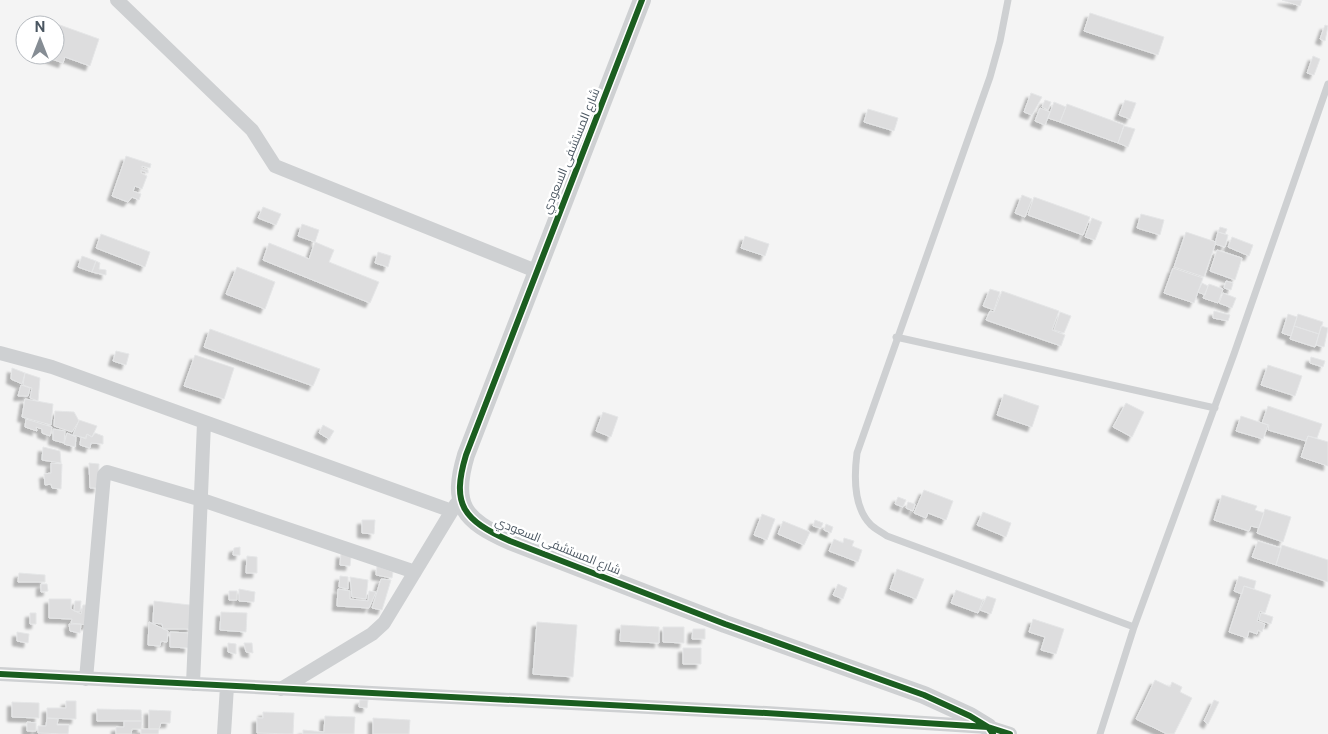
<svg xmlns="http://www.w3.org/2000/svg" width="1328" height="734" viewBox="0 0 1328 734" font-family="'Public Sans',Cairo,sans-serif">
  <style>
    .building { fill: #ddddde; stroke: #e5e6e7; filter: url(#shadow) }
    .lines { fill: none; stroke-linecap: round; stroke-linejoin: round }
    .service { stroke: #ced0d2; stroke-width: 7 }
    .minor { stroke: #ced0d2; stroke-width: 14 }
    .tertiary { stroke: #ced0d2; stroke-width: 18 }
    .cycleway-casing { stroke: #fff; stroke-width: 9 }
    .cycleway { stroke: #1b5e20; stroke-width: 6 }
    .labels { text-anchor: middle; stroke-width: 5; stroke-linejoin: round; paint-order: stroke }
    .street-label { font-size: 12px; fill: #4a5661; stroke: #fff }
  </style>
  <defs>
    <filter id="shadow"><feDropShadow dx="-4.5" dy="4.5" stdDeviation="1" flood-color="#0004"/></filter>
  </defs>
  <rect width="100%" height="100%" fill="#f4f4f4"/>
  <!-- building -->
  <path class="building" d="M1282,0H1302L1300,6Z
    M1090,13L1164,37L1158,55L1084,31Z
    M43,19L99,39L90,66L65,57L63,63L49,58L50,55H55V25H40Z
    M1325,25L1328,26L1325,41L1320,39Z
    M1313,56L1320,59L1314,75L1307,73Z
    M1031,93L1042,97L1032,115L1024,112Z
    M1045,100L1051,102L1048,110L1042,107Z
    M1125,100L1136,103L1130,119L1119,115Z
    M1054,102L1066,107L1060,122L1048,118Z
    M1067,104L1124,125L1118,143L1060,122Z
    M1040,108L1050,112L1045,125L1035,121Z
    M868,109L898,118L894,131L864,122Z
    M1124,126L1135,129L1128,147L1118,143Z
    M126,156L151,164L150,168L142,166V168L148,170V173L141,170V173L147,176L142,189L135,186L133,191L141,194L139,200L132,197L128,202L112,196Z
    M1022,195L1032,199L1025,217L1015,213Z
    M1034,197L1090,217L1083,235L1028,215Z
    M263,207L281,214L276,225L258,218Z
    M1141,214L1164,220L1160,235L1137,228Z
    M1092,218L1102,222L1095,240L1085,237Z
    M302,224L319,230L315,242L298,236Z
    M1220,227L1227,229L1225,234L1218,232Z
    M1186,232L1216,242L1204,277L1174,267Z
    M1218,232L1228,235L1225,247L1215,244Z
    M101,234L150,252L145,267L96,248Z
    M745,236L769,244L765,256L741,248Z
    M1232,237L1253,245L1249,256L1228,247Z
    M315,242L334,250L329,262L379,282L370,303L263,260L269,243L309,259Z
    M1217,250L1242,258L1235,280L1210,271Z
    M378,252L391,256L388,267L375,263Z
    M82,256L96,261L92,272L78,267Z
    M96,261L100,263L99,269L106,270V275L92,272Z
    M237,267L275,282L265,309L226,294Z
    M1173,268L1203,278L1194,303L1164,293Z
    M1226,281L1233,283L1231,290L1224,288Z
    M1202,283L1208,286L1205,295L1198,292Z
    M1209,284L1223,289L1218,303L1203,298Z
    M990,289L1000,292L994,310L983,306Z
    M1002,291L1059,311L1052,330L1065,335L1061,346L986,320L990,311L994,312Z
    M1223,293L1236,298L1232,308L1219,303Z
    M1214,311L1230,315L1228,321L1213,318Z
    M1060,312L1071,316L1064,333L1054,330Z
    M1288,314L1297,317L1291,336L1282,333Z
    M1298,314L1323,322L1319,334L1294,326Z
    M1294,326L1319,334L1315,347L1290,339Z
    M1321,326L1328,328L1324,347L1316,345Z
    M210,329L320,369L313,386L204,347Z
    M116,351L129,354L126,365L113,361Z
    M195,355L234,368L224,399L184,386Z
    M1311,357L1325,361L1323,367L1310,363Z
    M1268,365L1302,376L1295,396L1261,385Z
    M12,368L25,373L22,384L11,379Z
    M25,373L40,378L38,401L30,398L32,388L23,385Z
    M21,385L30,388L28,396H18Z
    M1004,394L1039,406L1032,427L997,415Z
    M25,399L53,404L51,425L22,417Z
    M1126,403L1144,412L1132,437L1113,427Z
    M1268,406L1322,424L1317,438L1308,436L1306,441L1268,430L1269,425L1262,423Z
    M55,411L74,412L79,421L72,432L54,426Z
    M603,412L618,417L611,437L596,431Z
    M1241,416L1268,425L1263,439L1236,431Z
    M26,419L52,427L50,436L42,433V429L36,427L37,431L25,427Z
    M79,420L97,426L92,437L87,434L85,438L73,435Z
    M323,425L334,431L329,439L319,433Z
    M53,429L65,431L64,443L53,440Z
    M67,433L76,437L75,447L64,444Z
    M95,433L103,436V444L91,443L90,448L80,445L81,437L86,439L87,434L92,437Z
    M1308,436L1328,442V466L1301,457Z
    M43,447L60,451L61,463L42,460Z
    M51,463L62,464L61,489L52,488L51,484L45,485L44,474L51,473Z
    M89,463L99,464L98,488H90Z
    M924,490L953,501L946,520L928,513L926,518L914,513Z
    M1222,495L1257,506L1255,510L1264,513L1259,528L1251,526L1249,531L1214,520Z
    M898,497L906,500L903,507L895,504Z
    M908,502L915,504L913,511L906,508Z
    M1265,509L1291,517L1283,542L1257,533Z
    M983,512L1011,523L1006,537L977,525Z
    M762,514L775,519L767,540L754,535Z
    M362,520H375L374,534L362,533Z
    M815,520L823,523L821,528L813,526Z
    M783,521L810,532L804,545L778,534Z
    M826,524L833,527L831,533L824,530Z
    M844,538L854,541L852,546L862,550L858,562L829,551L834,539L843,543Z
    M1258,541L1281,548L1276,565L1252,557Z
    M1282,545L1328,560V582L1276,565Z
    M240,547V555H233L234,548Z
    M341,553L351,557L350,566L340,565Z
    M247,556L257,557V573H246Z
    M377,566L393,572L392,578L376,575Z
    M897,569L924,579L916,599L890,589Z
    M19,573L45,575V582H18Z
    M340,576L348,577V589L339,587Z
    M1239,576L1256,581L1254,589L1244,586L1242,594L1234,591Z
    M350,577L368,580L366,599L352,597Z
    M381,579L391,580L382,610L372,608Z
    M41,584H47L48,591L41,592Z
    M838,584L847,588L843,599L833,595Z
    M1244,586L1271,595L1265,613L1260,611L1257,621L1265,624L1262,632L1258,630L1257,634L1249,631L1247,638L1229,632Z
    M239,589L255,592L254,602L239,601Z
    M338,589L350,591V599L368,601L369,591L376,592L369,608L337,606Z
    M956,590L983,600L978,613L951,603Z
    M229,591H237V600H229Z
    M987,596L996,599L991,614L980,610Z
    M49,599H71V609L81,614L83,605H90L88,625L71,623L72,619L49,618Z
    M75,601H81L80,612L74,611Z
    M154,601L190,605L192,629H163L162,624L153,623Z
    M221,612L247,613L246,632L220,630Z
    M30,613H36V624H30Z
    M1261,613L1273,617L1271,624L1259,620Z
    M1033,619L1064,629L1056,654L1041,650L1045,637L1029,632Z
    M149,622L168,631L167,642L161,641L160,646L148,645Z
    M537,622L577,625L573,677L533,674Z
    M69,624H81L80,633L70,631Z
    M621,625L659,627V643L620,641Z
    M663,627H684V643L663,642Z
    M693,629H705V639H692Z
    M17,632L29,634L28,643L17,641Z
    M170,632L188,633L189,648L170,647Z
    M228,643L236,644V654L228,652Z
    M244,643H252L253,653L246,652Z
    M683,648H701V664H683Z
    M1155,680L1170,687L1172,682L1182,687L1180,692L1192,698L1174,734H1167L1136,719Z
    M360,700H368L367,708L359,707Z
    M1214,700L1219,702L1208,724L1204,721Z
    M66,701H76V719L47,718V708H66Z
    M12,702L39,703V718L12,717Z
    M97,709L141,710L142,721H97Z
    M149,710L171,711L170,723H161L159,729H149Z
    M263,712L294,713L293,734L257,733V718H263Z
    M325,716L355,717L354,734H303V730L324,732Z
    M47,718L58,719L57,725H69L68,734L38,733V726H46Z
    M373,718L410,720L409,734H373Z
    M124,721H142L141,729H132L131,734H116V727H124Z
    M27,722L36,723V731H27Z
    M141,729H159L158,734H141Z"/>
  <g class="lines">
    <!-- service -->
    <path class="service" d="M1008,0L1000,41L990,77L857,453C854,476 853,507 871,525C875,529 882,532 887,536L1134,627
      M896,337L1215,408
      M1100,734L1134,627L1234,354L1328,84"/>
    <!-- minor -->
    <path class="minor" d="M117,0L252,130L275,166L536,271
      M0,353L52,367L452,511
      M0,674L766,713L988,727L1010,734
      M86,679L104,475L107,472L202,500L415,572
      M193,684L204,423
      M281,689L372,634L384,623L456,504
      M224,734L227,686"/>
    <!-- tertiary -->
    <path class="tertiary" d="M642,0L466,455C451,505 463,520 510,541L725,624L924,695L970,716L988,727L993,734"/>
    <!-- cycleway casing -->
    <g class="cycleway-casing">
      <path id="cycleway" d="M642,0L466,455C451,505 463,520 510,541L725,624L924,695L970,716L988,727L993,734
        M0,674L766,713L988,727L1010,734"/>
    </g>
    <!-- cycleway -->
    <use href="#cycleway" class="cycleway"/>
  </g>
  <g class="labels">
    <!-- street labels -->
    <g class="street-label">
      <text transform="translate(571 151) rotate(-68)" y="4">شارع المستشفى السعودي</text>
      <text transform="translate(558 546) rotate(22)" y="4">شارع المستشفى السعودي</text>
    </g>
  </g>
  <!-- north arrow -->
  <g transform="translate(40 40)"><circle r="24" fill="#ffffff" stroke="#b7bbc0"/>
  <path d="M0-4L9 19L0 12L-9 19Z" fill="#868d94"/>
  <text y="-8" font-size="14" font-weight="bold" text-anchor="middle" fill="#4a5661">N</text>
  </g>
</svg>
